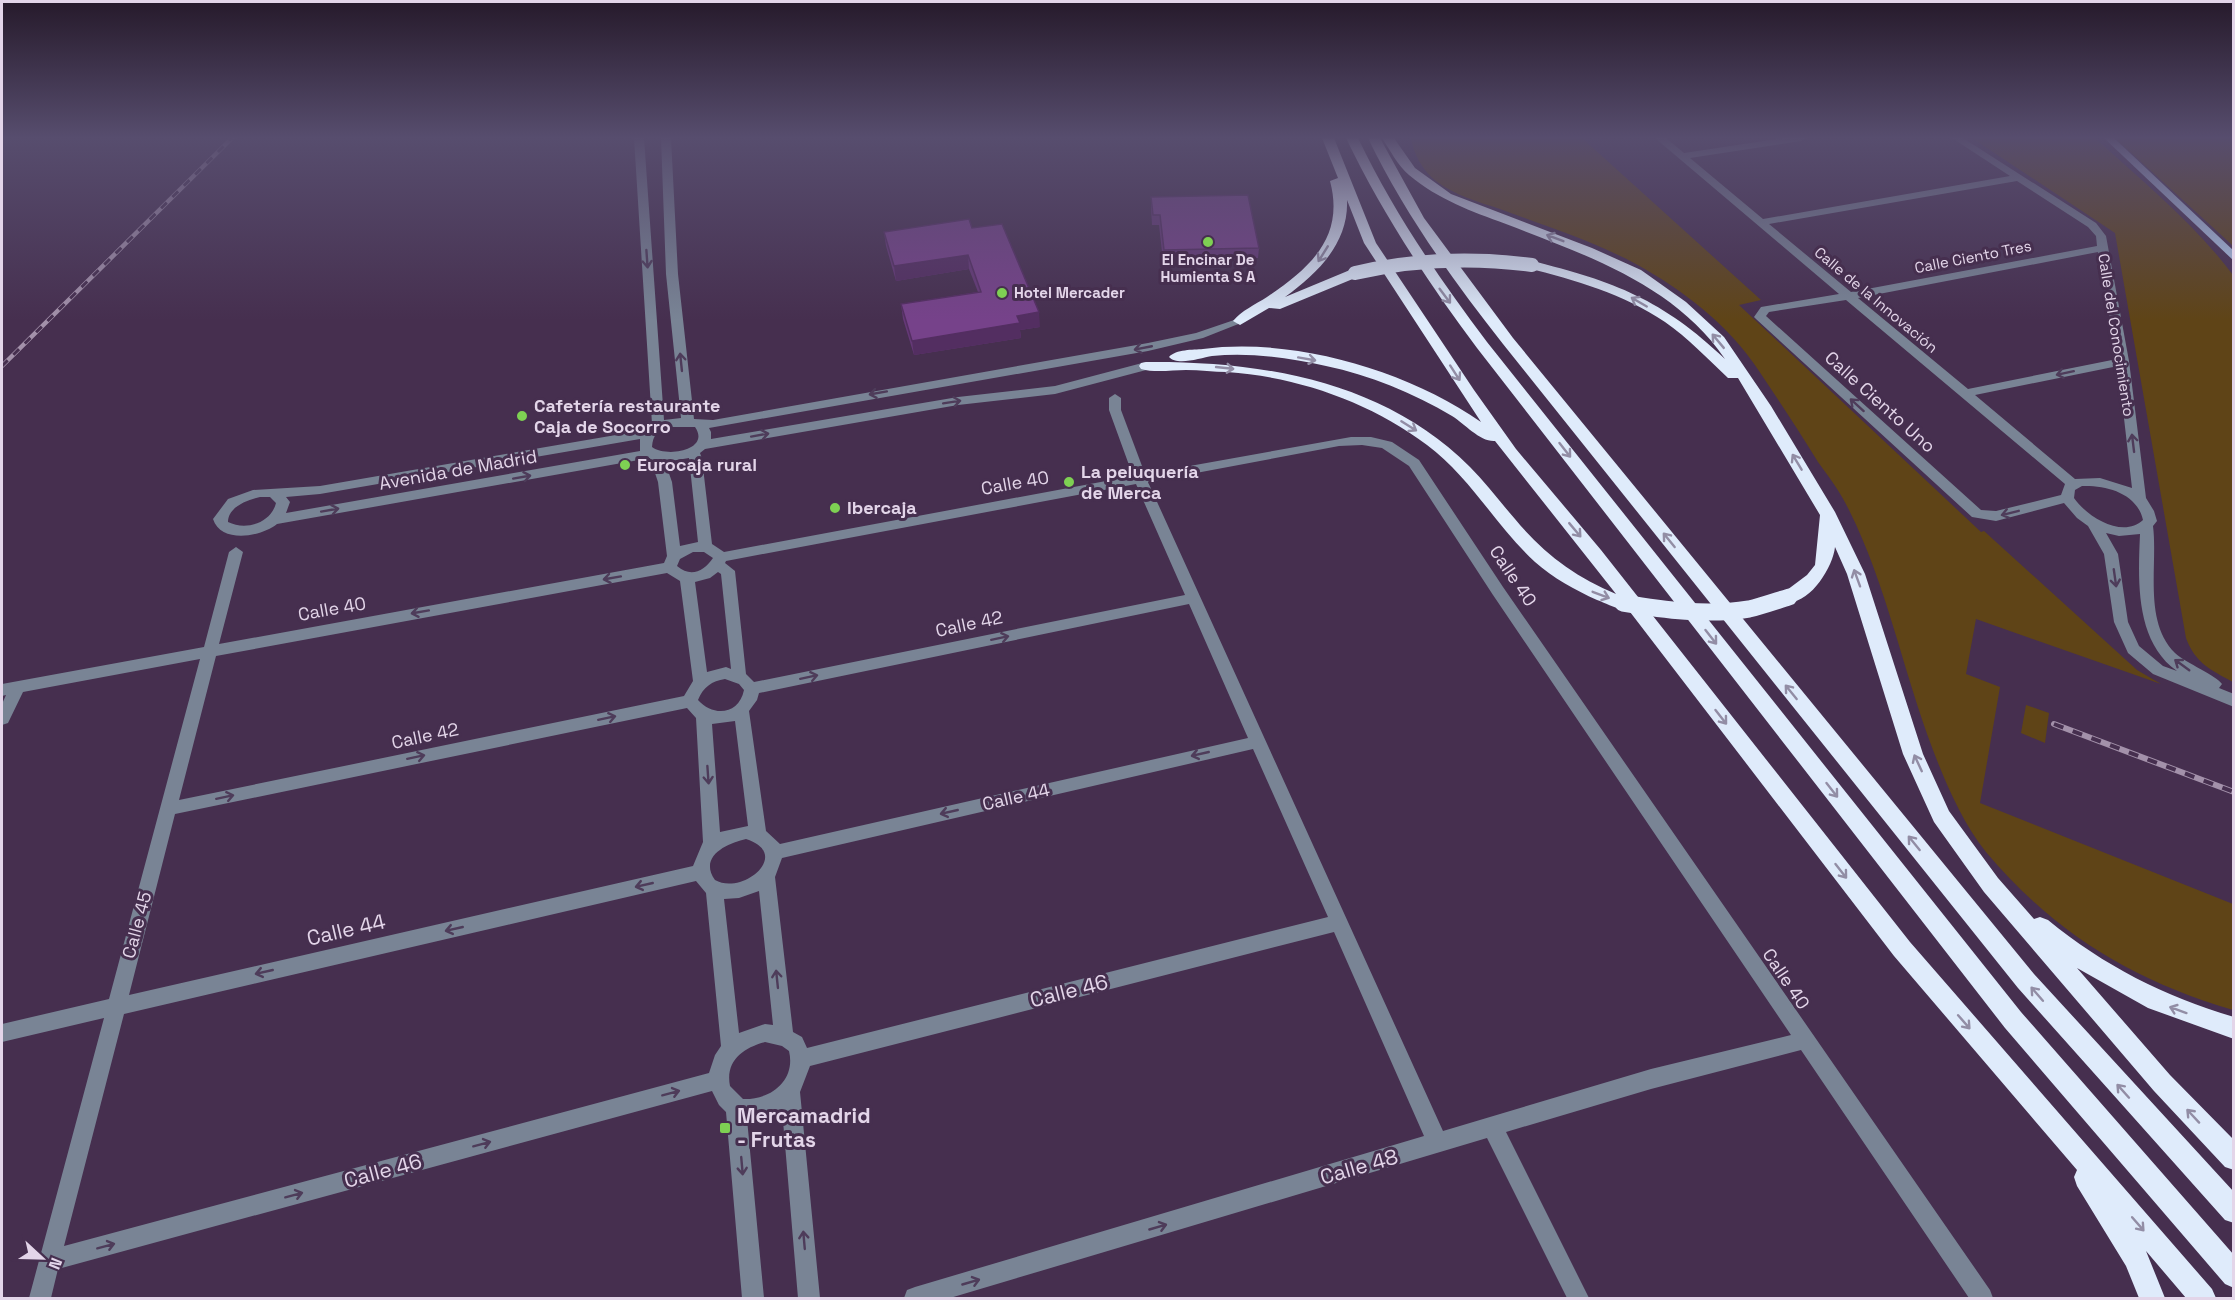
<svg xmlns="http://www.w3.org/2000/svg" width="2235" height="1300" viewBox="0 0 2235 1300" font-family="'Space Grotesk',sans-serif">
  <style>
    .green { fill: #5f4417 }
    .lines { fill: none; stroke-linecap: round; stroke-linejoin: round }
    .minor { fill: #798495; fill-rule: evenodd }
    .major { fill: #b6cff0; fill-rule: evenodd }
    .highway { fill: #dfebfb; fill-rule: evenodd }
    .rail-far1-casing { stroke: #a391aa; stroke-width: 4.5 }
    .rail-casing { stroke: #a391aa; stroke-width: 6 }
    .rail-far1 { stroke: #462f4f; stroke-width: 3; stroke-dasharray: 8; stroke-linecap: butt }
    .rail { stroke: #462f4f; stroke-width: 4; stroke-dasharray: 10; stroke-linecap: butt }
    .highway-bridge-far1 { stroke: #dfebfb; stroke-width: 14 }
    .highway-bridge { stroke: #dfebfb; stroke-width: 17 }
    .wall { fill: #653977 }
    .shaded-wall { fill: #532e61 }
    .building { fill: #76428a; stroke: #532e61; stroke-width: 1.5 }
    .oneway { stroke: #928da5 }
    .oneway2 { stroke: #4e3c5a }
    .poi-dot { fill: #7ed053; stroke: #462f4f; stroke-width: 2 }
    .labels { text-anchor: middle; stroke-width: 6; stroke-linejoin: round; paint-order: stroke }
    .far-street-label { font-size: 15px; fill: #e3d5e9; stroke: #462f4f }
    .far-poi-label { font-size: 15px; font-weight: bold; fill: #e3d5e9; stroke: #462f4f }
    .street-label { font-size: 18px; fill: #e3d5e9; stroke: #462f4f }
    .poi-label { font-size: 18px; font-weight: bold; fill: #e3d5e9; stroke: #462f4f; text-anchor: start }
    .near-street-label { font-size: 21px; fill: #e3d5e9; stroke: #462f4f }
    .near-poi-label { font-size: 21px; font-weight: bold; fill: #e3d5e9; stroke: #462f4f; text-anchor: start }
  </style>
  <rect width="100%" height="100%" fill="#462f4f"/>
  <!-- green -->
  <path class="green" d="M1411,138H1582L1761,300L1739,305L1981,532L1984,531L2137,670L2161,684L1976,619L1966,674L2000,687L1980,803L2233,904V1010C2132,980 2054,933 1986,852C1963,824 1946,784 1933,750C1903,671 1887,586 1849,510C1841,493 1829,477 1818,462C1799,431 1779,401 1759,371C1729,325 1683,290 1636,264C1593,241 1545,226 1500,209C1479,202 1454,195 1436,181C1423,171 1413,153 1411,138Z
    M1972,138H2095C2142,181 2195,224 2233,275V682C2211,670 2195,663 2186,638L2115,233Z
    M2115,138H2233V247L2231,244Z
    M2026,705L2049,713L2045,743L2021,733Z"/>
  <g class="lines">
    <!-- minor -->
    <path class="minor" d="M634,138H644L664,420L681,418L666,274L661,138H671L678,274L694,419L713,420L1148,343L1196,333L1240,318L1246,321L1203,338L1148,351L709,428L711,432V439L958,397L1055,386L1146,362L1152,366L1150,369L1055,394L958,405L705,449L700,453L702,459L712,544L724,552L1133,476L1109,410V398L1115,394L1121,398V410L1145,474L1351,437H1371L1392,442L1419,460L1503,587L1990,1290L1993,1298H1969L1801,1050L1651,1089L1506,1132L1589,1298H1567L1487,1138L950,1298H904L907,1290L915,1287L1424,1136L1334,932L810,1066L800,1092L820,1298H798L782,1109L768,1116L747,1119L764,1298H742L726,1112L719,1105L712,1091L58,1269L51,1298H29L104,1018L2,1042V1024L109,999L200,659L23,692L8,723L2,725V704L6,695L2,696V684L204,647L229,552L236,547L243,552L219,644L664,563L667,556L658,482L650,458L277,524C261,537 221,544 213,519L228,499L253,490L320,486L645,430L652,424ZM670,427H695C711,450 667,458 652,447C653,435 657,430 670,427ZM640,439V451L286,513L290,502L286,497L320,494ZM1362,445L1382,448L1409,466L1493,595L1791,1035L1651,1069L1443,1131L1148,482L1339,446ZM689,458L698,542L680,546L672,482L665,462ZM1136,484L1185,595L754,682L746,674L735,571L725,563L726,561ZM260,497H270L276,503C271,523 246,531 228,522C228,507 247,500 260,497ZM693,552H704L713,558C704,571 691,578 677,566L680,559ZM718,572L721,574L731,669L726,667L707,672L695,582L710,578ZM667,573L680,581L693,681L684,696L179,800L216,656ZM1189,604L1248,738L780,844L766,831L749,711L757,700L759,693ZM725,679L739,684L744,690C739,715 713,717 698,700C703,687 712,681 725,679ZM687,708L696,718L703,842L693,866L129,995L175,814ZM735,721L748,826L720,832L712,724ZM1253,749L1328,917L807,1048L802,1037L793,1032L775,877L782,858ZM746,839C793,854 742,896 715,880C698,856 728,843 746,839ZM696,881L706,893L721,1046L715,1055L709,1073L64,1246L124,1014ZM759,891L773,1025L765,1024L739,1033L724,899L739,898ZM765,1042L782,1046L789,1051C796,1080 771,1100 743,1099L730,1086C725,1061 743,1048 765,1042Z
      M1655,138H1666L1684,153L1783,138H1806L1801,141L1690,158L1763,219L2010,176L1952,138H1963L2096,223L2106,236L2129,361L2146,498L2154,511L2157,521L2153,526C2158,565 2143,621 2175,653C2186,663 2217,676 2222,684L2219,688L2234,694V707L2153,674L2128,653L2114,622L2104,554L2088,526L2077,518L2064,503L1996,521L1972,517L1756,319L1754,317L1761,307L1839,294ZM2017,181L2088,227L2096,236L2097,246L1851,292L1769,224ZM2098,252L2117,359L1968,389L1858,298ZM1846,300L2065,484L2061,495L1996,511L1981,510L1766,316L1769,312ZM2118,366L2132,488L2100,478L2075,479L1975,395ZM2082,486C2106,485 2137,493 2143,520C2123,539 2087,517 2074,498L2075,490ZM2106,533L2119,536L2140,534C2138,581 2135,641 2177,671L2163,666L2139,646L2128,622L2118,554Z"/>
    <!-- major -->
    <path class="major" d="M2104,138H2114L2234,251V261Z"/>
    <!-- highway -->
    <path class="highway" d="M1322,138H1334L1376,243L1474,390L1516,449L1601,550L1910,942L2212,1289L2216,1298H2186L2146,1251L2165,1298H2139L2126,1266L2077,1186L2074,1177L2077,1170L1894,956L1627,608C1618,611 1606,603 1597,600C1575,590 1553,578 1535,562C1496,526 1470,477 1427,445C1370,402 1298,377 1227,372C1214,372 1200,370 1186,370C1172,370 1155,373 1141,369L1139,366L1141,363L1146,362C1263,361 1384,381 1470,467C1486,483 1500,502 1515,519C1543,553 1575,577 1616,594L1495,441C1480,442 1465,424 1452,416C1413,393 1370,375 1326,366C1289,358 1250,352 1212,356C1201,358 1177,366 1169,357C1176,349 1193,350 1203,349C1293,337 1407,370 1481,422L1364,243L1347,200C1349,243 1317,274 1285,297L1350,270H1360L1362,273L1360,276L1280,309L1269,308L1240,325L1233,321C1241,311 1256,304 1267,297C1310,268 1345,237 1330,181L1338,178Z
      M1346,138H1358C1393,211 1438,277 1487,342L2021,1012L2234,1255V1288L2225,1284L2005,1028L1477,348C1427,281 1382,213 1346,138Z
      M1368,138H1380L1424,218L1513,338L2034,974L2234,1192V1223L2225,1220L2018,988L1503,344C1452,279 1404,213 1368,138Z
      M1382,138H1394L1415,168L1451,194L1592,248L1641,270L1686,302L1724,337L1771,406L1835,512L1865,574L1923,754L1949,811L1998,878L2034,919L2040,917L2048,920C2104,966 2164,996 2234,1017V1039L2148,1008L2077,968L2170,1075L2234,1140V1170L2225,1167L2154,1091L1984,892L1934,822L1903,754L1847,574L1835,547C1833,568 1807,609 1783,601L1780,597L1783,593L1807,575L1815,565L1820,515L1738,378H1728C1708,359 1688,338 1665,322C1624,294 1575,280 1527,268L1525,265L1532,261C1614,281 1663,300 1725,359C1675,285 1586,255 1506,224C1471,211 1439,200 1409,175C1398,166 1390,150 1382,138Z"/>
    <!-- rail-far1 casing -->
    <g class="rail-far1-casing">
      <path id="rail-far1" d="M2,366L232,138"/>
    </g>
    <!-- rail casing -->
    <g class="rail-casing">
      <path id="rail" d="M2054,724L2234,792"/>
    </g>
    <!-- rail-far1 -->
    <use href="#rail-far1" class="rail-far1"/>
    <!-- rail -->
    <use href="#rail" class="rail"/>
    <!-- highway-bridge-far1 -->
    <path class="highway-bridge-far1" d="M1355,273C1415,259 1471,257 1532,265"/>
    <!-- highway-bridge -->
    <path class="highway-bridge" d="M1623,603C1664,610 1707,616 1749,609C1762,606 1776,601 1789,597"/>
  </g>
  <!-- wall -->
  <path class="wall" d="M1151,197L1259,248L1258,258L1163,261L1159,225H1152L1151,208Z
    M972,228L1040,327L1020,330L1021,338L914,355L903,319L901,304L978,292L969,269L896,281L886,246L884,232Z"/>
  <!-- shaded-wall -->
  <path class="shaded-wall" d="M968,255L969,269L896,281L894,266Z
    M1039,312L1040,327L1020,330L1021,338L914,355L912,341L1017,316Z"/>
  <!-- building -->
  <path class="building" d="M1248,195L1259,248L1164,250L1160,215H1153L1151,197Z
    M969,219L972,228L1002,224L1039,312L1017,316L1020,323L912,341L901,304L981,292L968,255L894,266L884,232Z"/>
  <!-- one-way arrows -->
  <defs><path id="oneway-shaft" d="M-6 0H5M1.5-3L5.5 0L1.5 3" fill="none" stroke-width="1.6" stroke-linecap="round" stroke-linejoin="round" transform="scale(1.5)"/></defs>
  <g class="oneway">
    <use href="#oneway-shaft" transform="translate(1555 238) rotate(-159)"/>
    <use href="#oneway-shaft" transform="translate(1323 254) rotate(122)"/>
    <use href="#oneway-shaft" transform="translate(1445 296) rotate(53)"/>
    <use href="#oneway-shaft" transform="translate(1639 302) rotate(-150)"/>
    <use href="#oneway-shaft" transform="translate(1718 341) rotate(-130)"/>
    <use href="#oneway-shaft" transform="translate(1307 359) rotate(10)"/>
    <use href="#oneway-shaft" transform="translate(1225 368) rotate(6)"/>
    <use href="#oneway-shaft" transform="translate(1455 373) rotate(57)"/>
    <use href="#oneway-shaft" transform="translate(1409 426) rotate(32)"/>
    <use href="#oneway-shaft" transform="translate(1565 450) rotate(52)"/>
    <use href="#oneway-shaft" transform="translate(1797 462) rotate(-121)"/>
    <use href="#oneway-shaft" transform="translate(1575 530) rotate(50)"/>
    <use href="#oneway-shaft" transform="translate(1669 540) rotate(-129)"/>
    <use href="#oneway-shaft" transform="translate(1857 578) rotate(-110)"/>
    <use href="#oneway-shaft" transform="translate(1601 595) rotate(21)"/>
    <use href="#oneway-shaft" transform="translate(1711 637) rotate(52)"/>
    <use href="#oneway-shaft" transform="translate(1791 692) rotate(-129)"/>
    <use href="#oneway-shaft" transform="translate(1721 717) rotate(52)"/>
    <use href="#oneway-shaft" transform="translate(1918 763) rotate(-115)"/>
    <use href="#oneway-shaft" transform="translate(1832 790) rotate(52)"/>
    <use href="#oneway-shaft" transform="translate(1914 843) rotate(-129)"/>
    <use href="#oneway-shaft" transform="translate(1841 871) rotate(52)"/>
    <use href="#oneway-shaft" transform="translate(2037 994) rotate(-131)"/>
    <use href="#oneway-shaft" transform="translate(2178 1010) rotate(-160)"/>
    <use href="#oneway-shaft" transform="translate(1964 1022) rotate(49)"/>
    <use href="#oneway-shaft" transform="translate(2123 1091) rotate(-132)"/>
    <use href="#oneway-shaft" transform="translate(2193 1116) rotate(-133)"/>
    <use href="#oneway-shaft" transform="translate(2138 1224) rotate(49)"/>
  </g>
  <g class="oneway2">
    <use href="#oneway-shaft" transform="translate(647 259) rotate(86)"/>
    <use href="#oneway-shaft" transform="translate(1143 348) rotate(169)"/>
    <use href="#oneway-shaft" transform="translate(681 362) rotate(-96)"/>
    <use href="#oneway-shaft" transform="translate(2065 373) rotate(168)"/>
    <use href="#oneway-shaft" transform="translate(878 393) rotate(170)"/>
    <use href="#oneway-shaft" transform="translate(952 402) rotate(-9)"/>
    <use href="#oneway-shaft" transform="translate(1857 405) rotate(-138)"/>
    <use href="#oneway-shaft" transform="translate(760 435) rotate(-10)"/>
    <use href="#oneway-shaft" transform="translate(2133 443) rotate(-97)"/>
    <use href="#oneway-shaft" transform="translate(522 477) rotate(-10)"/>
    <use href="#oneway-shaft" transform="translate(330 510) rotate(-10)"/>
    <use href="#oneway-shaft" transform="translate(2010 513) rotate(166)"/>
    <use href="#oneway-shaft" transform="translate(612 578) rotate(170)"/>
    <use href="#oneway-shaft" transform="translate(2115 578) rotate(82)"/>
    <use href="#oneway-shaft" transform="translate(420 612) rotate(170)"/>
    <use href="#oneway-shaft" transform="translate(1000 638) rotate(-12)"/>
    <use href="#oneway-shaft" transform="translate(2182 665) rotate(-144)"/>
    <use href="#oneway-shaft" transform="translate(809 677) rotate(-12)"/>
    <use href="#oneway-shaft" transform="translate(607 718) rotate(-12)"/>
    <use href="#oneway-shaft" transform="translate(1200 754) rotate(167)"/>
    <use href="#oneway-shaft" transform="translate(416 757) rotate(-12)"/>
    <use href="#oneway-shaft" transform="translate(708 775) rotate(86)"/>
    <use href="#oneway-shaft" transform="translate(225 797) rotate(-12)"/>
    <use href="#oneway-shaft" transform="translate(949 812) rotate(167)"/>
    <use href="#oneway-shaft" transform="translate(644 885) rotate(167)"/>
    <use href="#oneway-shaft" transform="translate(454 929) rotate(167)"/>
    <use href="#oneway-shaft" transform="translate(264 972) rotate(167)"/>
    <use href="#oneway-shaft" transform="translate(777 979) rotate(-96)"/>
    <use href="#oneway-shaft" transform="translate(671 1093) rotate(-15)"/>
    <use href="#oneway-shaft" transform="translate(482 1144) rotate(-15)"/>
    <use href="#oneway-shaft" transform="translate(742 1166) rotate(85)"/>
    <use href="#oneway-shaft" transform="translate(294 1195) rotate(-15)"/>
    <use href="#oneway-shaft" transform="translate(1158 1227) rotate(-16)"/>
    <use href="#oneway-shaft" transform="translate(804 1240) rotate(-95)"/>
    <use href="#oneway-shaft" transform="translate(106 1246) rotate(-15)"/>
    <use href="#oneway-shaft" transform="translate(971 1282) rotate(-16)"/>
  </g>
  <!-- sky -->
  <linearGradient id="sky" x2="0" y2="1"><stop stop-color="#261a2b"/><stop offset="0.43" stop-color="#574d6e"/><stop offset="1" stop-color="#574d6e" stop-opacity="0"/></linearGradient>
  <rect width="2235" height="320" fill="url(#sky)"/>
  <!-- markers -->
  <g class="poi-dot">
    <circle cx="1208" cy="242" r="6"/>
    <circle cx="1002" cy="293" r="6"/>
    <circle cx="522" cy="416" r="6"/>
    <circle cx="625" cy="465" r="6"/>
    <circle cx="1069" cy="482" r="6"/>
    <circle cx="835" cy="508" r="6"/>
    <rect x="719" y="1122" width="12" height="12" rx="3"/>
  </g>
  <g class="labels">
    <!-- far-street labels -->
    <g class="far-street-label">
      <text transform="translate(1973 257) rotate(-11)" y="5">Calle Ciento Tres</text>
      <text transform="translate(1876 300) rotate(40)" y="5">Calle de la Innovación</text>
      <text transform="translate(2116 335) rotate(81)" y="5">Calle del Conocimiento</text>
    </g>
    <!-- far-poi labels -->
    <g class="far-poi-label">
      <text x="1208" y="265">El Encinar De<tspan x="1208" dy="17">Humienta S A</tspan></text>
      <text x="1014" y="298" text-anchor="start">Hotel Mercader</text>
    </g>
    <!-- street labels -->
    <g class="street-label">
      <text transform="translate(1880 402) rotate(42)" y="6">Calle Ciento Uno</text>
      <text transform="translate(458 470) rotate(-10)" y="6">Avenida de Madrid</text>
      <text transform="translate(1015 483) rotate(-10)" y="6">Calle 40</text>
      <text transform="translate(1513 576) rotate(56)" y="6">Calle 40</text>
      <text transform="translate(332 609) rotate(-10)" y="6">Calle 40</text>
      <text transform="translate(969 624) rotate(-12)" y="6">Calle 42</text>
      <text transform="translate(425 736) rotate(-12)" y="6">Calle 42</text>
      <text transform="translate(1016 797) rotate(-13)" y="6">Calle 44</text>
      <text transform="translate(137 925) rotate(-75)" y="6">Calle 45</text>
      <text transform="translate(1786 979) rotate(56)" y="6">Calle 40</text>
    </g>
    <!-- poi labels -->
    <g class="poi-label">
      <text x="534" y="412">Cafetería restaurante<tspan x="534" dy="21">Caja de Socorro</tspan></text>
      <text x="637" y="471">Eurocaja rural</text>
      <text x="1081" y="478">La peluquería<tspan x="1081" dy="21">de Merca</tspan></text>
      <text x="847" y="514">Ibercaja</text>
    </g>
    <!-- near-street labels -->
    <g class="near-street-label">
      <text transform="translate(346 930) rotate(-13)" y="7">Calle 44</text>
      <text transform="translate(1069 991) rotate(-14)" y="7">Calle 46</text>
      <text transform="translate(1359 1167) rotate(-16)" y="7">Calle 48</text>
      <text transform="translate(383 1171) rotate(-15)" y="7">Calle 46</text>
    </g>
    <!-- near-poi labels -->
    <g class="near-poi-label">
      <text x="737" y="1123">Mercamadrid<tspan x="737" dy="24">- Frutas</tspan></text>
    </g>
  </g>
  <!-- border -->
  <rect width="2235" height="1300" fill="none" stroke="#e3d5e9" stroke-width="6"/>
  <!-- north arrow -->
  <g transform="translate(42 1258) rotate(112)" stroke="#462f4f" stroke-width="4.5" paint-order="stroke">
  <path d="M0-4.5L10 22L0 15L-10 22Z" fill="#e3d5e9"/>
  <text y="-9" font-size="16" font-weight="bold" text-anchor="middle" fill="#e3d5e9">N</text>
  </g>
</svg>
